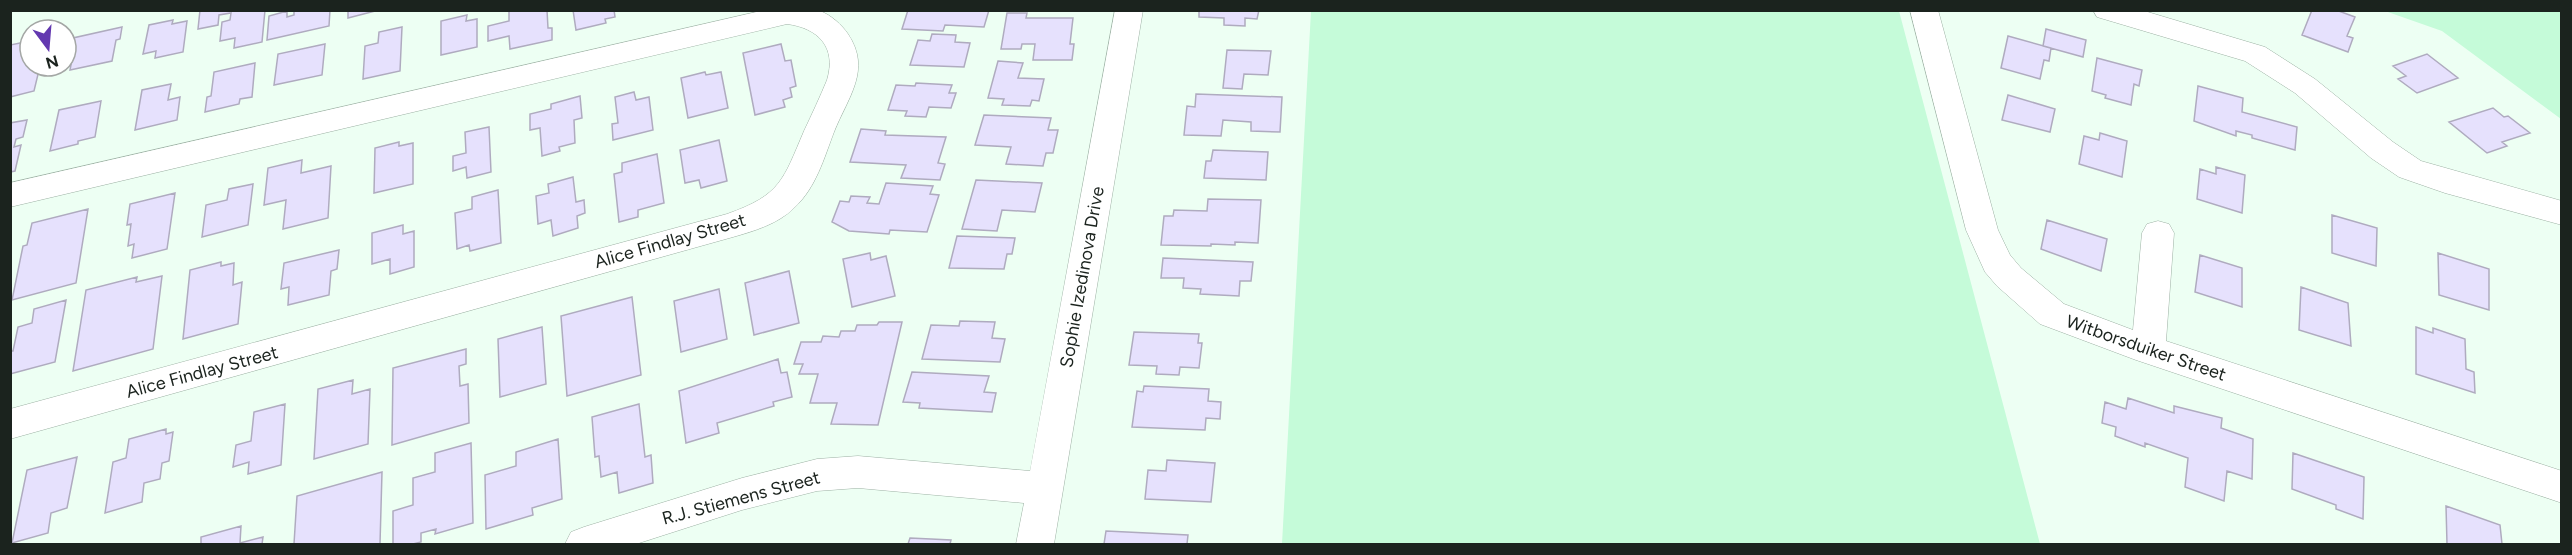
<svg xmlns="http://www.w3.org/2000/svg" width="2572" height="555" viewBox="0 0 2572 555" font-family="Figtree,sans-serif">
  <style>
    .green { fill: #c5fbd9 }
    .building { fill: #e6e1fd; stroke: #afabbf; stroke-width: 1.5 }
    .lines { fill: none; stroke-linecap: round; stroke-linejoin: round }
    .minor-casing { stroke: #9db1a4; stroke-width: 1 }
    .minor { fill: #fff; fill-rule: evenodd }
    .labels { text-anchor: middle; stroke-width: 6; stroke-linejoin: round; paint-order: stroke }
    .street-label { font-size: 18px; fill: #1b231e; stroke: #fff }
  </style>
  <rect width="100%" height="100%" fill="#edfff3"/>
  <!-- green -->
  <path class="green" d="M1311,11H1899L2040,544H1282Z
    M2385,11H2561V119L2442,31Z"/>
  <!-- building -->
  <path class="building" d="M200,10H265L262,42L234,48L235,38L220,41L222,22L230,20L231,13L219,15L218,25L198,29Z
    M294,10H330L329,26L267,40L269,16L287,11V17L294,15Z
    M348,10H379L348,18Z
    M509,10H547L548,28H552V40L510,49L509,36L488,41V26L509,21Z
    M573,10H614L615,17L605,19L606,23L576,30Z
    M908,10H989L984,27L945,25L943,31L902,29Z
    M1199,10H1259L1257,19L1245,18V26L1224,25V18L1199,17Z
    M2312,10H2336L2355,17L2347,36L2353,38L2348,52L2302,35Z
    M1007,13H1027L1026,18H1073L1070,44H1074L1072,60H1033L1035,44H1022L1021,49H1001Z
    M467,15L466,21L477,19V47L441,55V21Z
    M173,20L172,24L187,21L183,52L155,58L156,51L143,54L149,25Z
    M122,27L120,39L116,40L112,61L70,70L74,49L70,50L73,38Z
    M402,27L400,71L363,79L365,46L378,43L379,32Z
    M2046,29L2086,40L2083,57L2043,46Z
    M932,34L956,35L955,42L970,43L964,67L910,65L918,40L930,41Z
    M2008,36L2051,48L2049,61L2044,60L2040,79L2001,68Z
    M30,41V66H40L34,91L10,97V45Z
    M325,44L322,75L274,85L278,54Z
    M781,44L785,61L791,60L796,86L790,88L792,97L783,100L785,107L755,115L743,53Z
    M1227,50L1271,51L1268,75L1244,74L1242,89L1223,88Z
    M2427,54L2458,78L2417,93L2398,79L2406,76L2393,66Z
    M2097,58L2142,70L2139,86L2134,84L2131,105L2105,98L2106,95L2092,91Z
    M998,61L1023,63L1018,78L1044,79L1039,101L1032,100L1030,106L1002,105L1004,99L988,98Z
    M255,63L252,97L240,99L239,104L205,112L207,97L211,96L214,72Z
    M705,72L706,75L721,72L728,108L688,118L681,78Z
    M916,83L952,85L949,93H956L951,108L929,107L926,117L905,116L907,111L888,110L896,85L915,86Z
    M171,84L168,100L180,97L177,120L135,130L142,90Z
    M2198,86L2243,98L2242,112L2297,127L2295,150L2252,138V135L2236,131V136L2194,121Z
    M634,92L636,100L649,97L653,130L613,140L612,124L618,123L615,97Z
    M1196,94L1282,97L1280,132L1251,131V122L1223,120L1221,136L1184,135L1187,106L1195,107Z
    M2008,95L2055,109L2050,132L2002,120Z
    M580,96L582,118L574,120L575,143L559,147L560,151L542,156L540,128L530,130V114L551,109V104Z
    M101,101L95,137L78,141V144L50,151L59,110Z
    M2493,108L2504,117L2508,116L2530,133L2502,142L2507,146L2487,153L2449,122Z
    M984,115L1051,118L1048,130H1058L1053,153H1046L1043,166L1006,164L1011,147L975,145Z
    M27,120L23,137L16,139L14,147L21,145L15,171L10,172V123Z
    M489,127L491,172L467,178L466,167L453,171V156L466,153L465,132Z
    M861,129L886,131L885,135L946,137L938,163L945,164L940,180L901,178L906,165L850,162Z
    M2100,133L2127,141L2122,177L2079,164L2084,136L2099,140Z
    M719,140L727,181L701,188L699,180L685,183L680,150Z
    M399,142V146L413,143V184L374,193L375,148Z
    M1213,150L1268,152L1266,180L1204,178L1206,161H1211Z
    M657,154L664,203L638,210V217L619,222L614,174L622,172V163Z
    M302,160L301,173L331,166L328,218L283,229L286,200L264,205L268,168Z
    M2216,167L2245,175L2242,213L2197,199L2200,169L2216,174Z
    M573,177L576,202L584,200L585,213L577,216L578,228L553,236L551,220L538,224L536,196L549,193L548,184Z
    M976,180L1042,183L1035,212L1002,210L997,231L962,229Z
    M886,183L933,186L930,194L939,195L927,232L890,230L889,234L849,231L832,222L840,201L849,202L851,196L870,197L867,203L879,204Z
    M253,184L248,225L202,237L206,205L227,200L229,189Z
    M498,190L501,243L470,251L469,245L457,249L455,213L472,209V197Z
    M175,193L167,249L132,258L134,244L128,246L131,224L127,225L130,204Z
    M1208,199L1261,200L1258,243L1235,242V245L1211,244V246L1161,245L1164,216H1173L1174,210L1207,211Z
    M88,209L76,283L12,300L23,246L27,245L32,223Z
    M2332,215L2377,228L2376,266L2332,253Z
    M2047,220L2107,239L2101,271L2041,249Z
    M403,225V234L414,231V267L390,274V259L372,264V233Z
    M957,236L1015,238L1012,254H1007L1004,269L949,268Z
    M339,250L337,269L331,271L329,295L288,305L289,287L281,289L284,263Z
    M870,253L871,260L886,256L895,296L852,307L843,259Z
    M2438,253L2489,269V310L2439,295Z
    M2200,255L2242,268V307L2195,292Z
    M1163,258L1253,262L1251,281H1240L1239,296L1200,294L1201,289L1183,288L1184,278H1161Z
    M221,262V266L234,263L233,285L242,282L238,324L183,339L190,270Z
    M789,271L799,323L754,335L745,283Z
    M162,276L153,349L73,371L86,290L137,277L136,282Z
    M2301,287L2348,303L2351,346L2299,330Z
    M719,289L727,339L681,352L674,301Z
    M632,297L641,375L567,396L561,316Z
    M66,300L55,362L10,374V351H13L18,327L32,323L34,309Z
    M960,321L995,322L992,338L1005,339L1000,362L922,359L931,325L959,326Z
    M879,322H902L878,425L831,424L837,403H810L818,374H799L803,364H794L801,342H821L823,336L839,337L841,331H855L857,325H877Z
    M542,327L546,384L500,397L498,339Z
    M2416,327L2433,333V328L2465,339L2466,369L2474,372L2475,393L2416,374Z
    M1134,332L1199,334L1198,343H1202L1199,368L1180,367L1179,375L1156,374L1157,366L1129,365Z
    M466,349V364L459,366L460,386L468,384L469,423L392,445L393,368Z
    M778,359L781,373L787,372L792,397L773,402L774,406L717,423L719,433L686,443L679,391Z
    M912,372L989,376L984,392L996,393L992,412L919,408L920,403L903,402Z
    M353,380L352,394L370,389L368,444L314,459L318,389Z
    M1144,386L1209,389L1208,401L1221,402L1220,419L1206,418L1205,430L1132,427L1137,391L1143,392Z
    M2128,398L2174,413V406L2222,418L2221,428L2253,439L2252,479L2227,471L2224,501L2185,487L2188,458L2145,443V447L2115,436L2116,427L2102,423L2105,402L2126,409Z
    M285,404L281,465L248,474L249,462L233,467L236,445L251,441L254,412Z
    M639,404L645,457L651,455L653,483L619,493L617,472L601,477L599,456L595,457L592,417Z
    M166,429V434L173,432L169,461L162,463L160,479L144,483L142,502L105,513L113,462L126,458L129,439Z
    M558,439L562,499L532,508L533,515L486,529L485,475L516,466V452Z
    M471,443L473,523L435,534L436,529L421,533V542L413,544H393V511L413,505V478L435,472V453Z
    M2293,453L2364,477L2363,519L2336,509V505L2292,489Z
    M77,457L67,508L51,513L48,533L12,543L27,470Z
    M1167,460L1215,463L1211,502L1145,499L1148,470L1166,471Z
    M382,472L380,544H294L297,496Z
    M2446,506L2500,525L2502,544H2447Z
    M241,526L240,543L263,537L262,544H201V537Z
    M1106,531L1188,535L1187,544H1104Z
    M910,538L951,540L950,544H908Z"/>
  <g class="lines">
    <!-- minor casing -->
    <g class="minor-casing">
      <path id="minor" d="M765,10C780,10 807,7 820,11C831,15 842,25 848,34C872,70 848,97 834,132C824,158 816,188 794,208C778,224 754,231 733,237L10,439V409L727,214C781,195 783,180 804,131C812,114 820,97 827,80C837,47 818,28 787,24L10,207V183Z
        M1115,10H1143L1054,544H1016L1024,503L858,488L817,491L742,510L636,544H565L571,532L584,527L742,478L817,459L858,456L1030,471Z
        M1910,10H1938L1998,230L2010,255L2021,268L2064,304L2133,330L2142,233L2147,224L2158,221L2169,224L2174,233L2166,341L2562,471V503L2136,360L2040,324L1997,286L1985,272L1966,230Z
        M2093,10H2141L2265,47L2315,79L2393,142L2421,161L2562,201V225L2445,193L2399,177L2371,158L2295,93L2245,61L2097,17Z"/>
    </g>
    <!-- minor -->
    <use href="#minor" class="minor"/>
  </g>
  <g class="labels">
    <!-- street labels -->
    <g class="street-label">
      <text transform="translate(670 241) rotate(-16)" y="6">Alice Findlay Street</text>
      <text transform="translate(1082 277) rotate(-80)" y="6">Sophie Izedinova Drive</text>
      <text transform="translate(2146 348) rotate(19)" y="6">Witborsduiker Street</text>
      <text transform="translate(202 372) rotate(-15)" y="6">Alice Findlay Street</text>
      <text transform="translate(741 498) rotate(-15)" y="6">R.J. Stiemens Street</text>
    </g>
  </g>
  <!-- border -->
  <rect width="2572" height="555" fill="none" stroke="#1b231e" stroke-width="24"/>
  <!-- north arrow -->
  <g transform="translate(48 48) rotate(164)"><circle r="28" fill="#ffffff" stroke="#a4a7a5" stroke-width="1.5"/>
  <path d="M0-4.5L10 22L0 15L-10 22Z" fill="#6338b0"/>
  <text y="-9" font-size="16" font-weight="bold" text-anchor="middle" fill="#1b231e">N</text>
  </g>
</svg>
